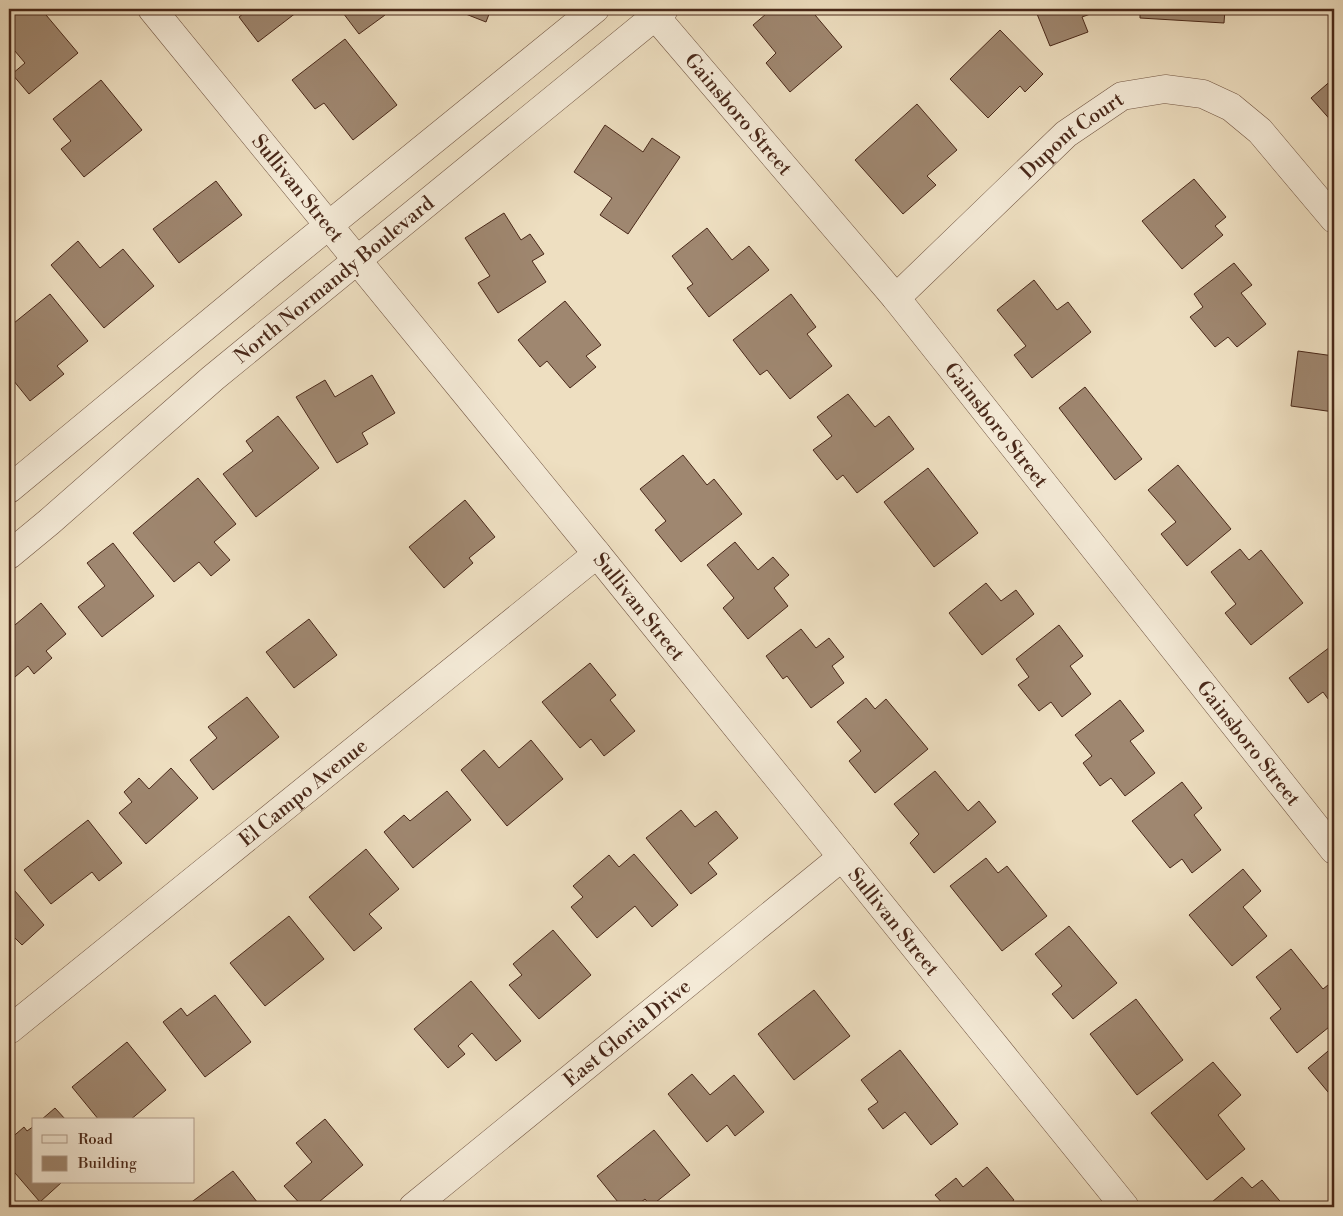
<svg xmlns="http://www.w3.org/2000/svg" width="1343" height="1216" viewBox="0 0 1343 1216" font-family="'Libre Bodoni',serif">
  <style>
    .building { fill: #9f8770; stroke: #492819 }
    .lines { fill: none; stroke-linecap: round; stroke-linejoin: round }
    .minor-casing { stroke: #725643; stroke-width: 29 }
    .tertiary-casing { stroke: #725643; stroke-width: 29 }
    .minor { stroke: #f4ead7; stroke-width: 28 }
    .tertiary { stroke: #f4ead7; stroke-width: 28 }
    .labels { text-anchor: middle; stroke-width: 5; stroke-linejoin: round; paint-order: stroke }
    .street-label { font-size: 20px; fill: #492819; stroke: #f4ead7 }
  </style>
  <rect width="100%" height="100%" fill="#eedfc1"/>
  <filter id="stains"><feTurbulence type="fractalNoise" baseFrequency=".004" numOctaves="4"/><feColorMatrix values="0 0 0 0 .2 0 0 0 0 .09 0 0 0 0 .02 0 0 0 .5 -.17"/></filter>
  <radialGradient id="worn" r=".72"><stop offset=".6" stop-color="#630" stop-opacity="0"/><stop offset="1" stop-color="#630" stop-opacity=".3"/></radialGradient>
  <!-- building -->
  <path class="building" d="M9,9H41L78,53L29,94L12,74L25,63L9,44Z
    M249,9H301L258,42L239,17Z
    M340,9H380L385,15L359,34Z
    M453,9H491L486,22Z
    M772,9H810L842,47L790,92L766,63L776,53L753,25Z
    M1035,9H1104L1082,17L1088,32L1050,46Z
    M1140,9H1225L1224,23L1140,18Z
    M1000,30L1043,74L1025,92L1020,86L988,118L950,79Z
    M345,39L397,105L353,140L324,103L315,109L292,80Z
    M1334,78V124L1311,98Z
    M101,80L142,130L84,177L61,149L71,141L53,119Z
    M917,104L957,150L927,176L936,185L903,214L855,160Z
    M605,125L643,152L652,138L680,157L628,234L600,215L612,198L574,172Z
    M1194,179L1226,217L1215,226L1223,235L1182,269L1142,221Z
    M216,181L242,215L179,263L153,229Z
    M504,213L521,240L530,234L544,254L532,261L546,282L498,313L478,283L490,276L465,238Z
    M707,228L732,260L749,246L769,270L709,317L687,288L693,284L672,256Z
    M78,241L100,268L123,249L154,286L104,328L51,265Z
    M1234,263L1252,285L1241,293L1266,324L1237,347L1228,337L1215,347L1190,317L1203,307L1194,294Z
    M1034,280L1057,310L1068,302L1091,332L1032,378L1014,355L1026,346L997,310Z
    M50,294L88,341L57,366L64,374L30,401L9,375V327Z
    M791,294L816,327L807,334L832,366L790,399L767,370L760,375L733,340Z
    M565,301L601,345L586,356L596,367L570,388L547,361L540,367L518,340Z
    M1298,351L1334,356V412L1291,406Z
    M372,375L395,413L362,433L368,444L337,463L296,397L325,380L335,397Z
    M1085,387L1142,459L1115,480L1059,408Z
    M848,394L875,427L889,416L914,449L857,493L843,475L837,480L813,450L832,436L817,417Z
    M278,416L319,468L256,517L223,474L253,451L246,441Z
    M683,455L707,485L714,479L742,514L681,562L655,530L666,521L640,489Z
    M1178,465L1231,529L1187,566L1161,534L1176,522L1148,490Z
    M928,468L978,533L934,567L884,502Z
    M198,478L236,524L214,542L230,560L211,576L199,562L174,582L133,533Z
    M465,500L495,537L469,558L473,563L444,588L409,547Z
    M735,542L758,570L773,557L789,575L774,588L788,606L748,639L723,608L734,598L707,565Z
    M113,543L154,596L102,637L78,607L105,586L87,563Z
    M1240,549L1249,560L1261,550L1303,603L1251,645L1225,613L1236,604L1211,572Z
    M986,583L1001,601L1016,590L1034,614L982,655L949,613Z
    M41,603L66,634L46,651L52,658L34,674L28,666L9,682V630Z
    M309,619L337,655L294,688L266,652Z
    M1059,625L1083,656L1070,666L1091,694L1062,717L1051,702L1039,711L1018,685L1029,677L1016,659Z
    M801,629L816,648L829,638L844,657L832,666L844,683L811,708L787,676L783,679L766,656Z
    M1334,644V707L1323,692L1308,703L1289,678Z
    M590,663L616,695L610,700L635,731L604,756L591,739L580,748L542,702Z
    M247,697L279,737L213,790L190,760L217,738L208,727Z
    M866,698L875,709L886,699L928,749L875,793L849,761L861,751L837,722Z
    M1120,700L1144,731L1130,741L1155,773L1125,796L1111,778L1100,786L1083,763L1092,756L1075,735Z
    M531,740L563,779L507,826L461,770L484,750L499,768Z
    M171,768L198,798L146,844L119,813L132,802L124,792L139,778L149,789Z
    M935,771L968,811L979,801L996,822L934,873L910,843L919,834L894,804Z
    M1182,782L1202,808L1194,815L1221,850L1192,873L1182,859L1170,868L1132,821Z
    M447,791L471,820L413,868L384,832L404,815L410,821Z
    M681,810L695,827L716,811L738,838L708,863L717,874L691,894L646,838Z
    M88,820L122,863L99,881L92,872L51,904L24,870Z
    M366,849L399,889L369,914L382,928L354,951L309,897Z
    M634,854L678,905L652,927L635,906L597,938L571,907L583,897L573,886L609,855L619,867Z
    M986,858L998,873L1007,866L1047,916L1002,951L950,886Z
    M1243,869L1261,891L1243,907L1267,936L1232,966L1189,915Z
    M9,884L44,925L22,945L14,937L9,942Z
    M289,916L324,959L265,1006L230,963Z
    M1069,926L1117,983L1073,1019L1052,994L1062,986L1035,954Z
    M553,930L591,975L539,1019L509,985L522,975L513,964Z
    M1291,949L1323,989L1333,981L1334,983V1023L1297,1053L1270,1018L1281,1009L1256,977Z
    M471,981L521,1041L496,1061L472,1033L458,1046L465,1054L448,1068L414,1029Z
    M814,990L850,1036L794,1080L758,1034Z
    M215,995L251,1042L205,1077L163,1022L181,1008L187,1016Z
    M1136,999L1183,1060L1137,1095L1090,1034Z
    M127,1042L166,1090L130,1120H99L72,1087Z
    M1334,1046V1098H1333L1308,1068Z
    M900,1050L958,1124L931,1145L905,1112L883,1129L868,1109L878,1102L861,1080Z
    M1213,1062L1241,1095L1218,1115L1245,1149L1207,1180L1151,1113Z
    M692,1074L710,1095L734,1075L764,1112L735,1136L727,1125L707,1142L668,1094Z
    M55,1108L66,1120H41Z
    M325,1119L363,1165L313,1207H303L284,1186L312,1162L296,1143Z
    M34,1126V1182H62L40,1202L9,1166V1140L24,1127L27,1131Z
    M654,1130L690,1175L651,1206L645,1199L635,1207H622L597,1176Z
    M987,1167L1014,1200L1005,1207H943L945,1206L935,1195L956,1178L963,1187Z
    M233,1171L261,1207H185Z
    M1242,1177L1252,1188L1262,1180L1285,1207H1206Z"/>
  <g class="lines">
    <!-- minor casing -->
    <g class="minor-casing">
      <g id="minor">
        <path id="s1" d="M152,9L597,554L1125,1207"/>
        <path id="s2" d="M649,9L896,298L1334,850"/>
        <path id="s3" d="M896,298L1066,134L1122,96L1165,89L1203,94L1231,107L1260,131L1334,219"/>
        <path id="s4" d="M9,1030L597,554"/>
        <path id="s5" d="M413,1207L842,857"/>
      </g>
    </g>
    <!-- tertiary casing -->
    <g class="tertiary-casing">
      <g id="tertiary">
        <path d="M9,489L270,273L595,9"/>
        <path id="s6" d="M9,555L49,522L213,378L664,9"/>
      </g>
    </g>
    <!-- minor -->
    <use href="#minor" class="minor"/>
    <!-- tertiary -->
    <use href="#tertiary" class="tertiary"/>
  </g>
  <g class="labels">
    <!-- street labels -->
    <g class="street-label">
      <text dy="7" stroke="none"><textPath href="#s2" startOffset="138">Gainsboro Street</textPath></text>
      <text dy="7" stroke="none"><textPath href="#s3" startOffset="240">Dupont Court</textPath></text>
      <text dy="7" stroke="none"><textPath href="#s1" startOffset="231">Sullivan Street</textPath></text>
      <text dy="7" stroke="none"><textPath href="#s6" startOffset="426">North Normandy Boulevard</textPath></text>
      <text dy="7" stroke="none"><textPath href="#s2" startOffset="542">Gainsboro Street</textPath></text>
      <text dy="7" stroke="none"><textPath href="#s1" startOffset="771">Sullivan Street</textPath></text>
      <text dy="7" stroke="none"><textPath href="#s2" startOffset="948">Gainsboro Street</textPath></text>
      <text dy="7" stroke="none"><textPath href="#s4" startOffset="378">El Campo Avenue</textPath></text>
      <text dy="7" stroke="none"><textPath href="#s1" startOffset="1176">Sullivan Street</textPath></text>
      <text dy="7" stroke="none"><textPath href="#s5" startOffset="276">East Gloria Drive</textPath></text>
    </g>
  </g>
  <!-- margin -->
  <rect width="1343" height="1216" fill="none" stroke="#eedfc1" stroke-width="30"/>
  <rect x="10" y="10" width="1323" height="1196" fill="none" stroke="#492819" stroke-width="2.5"/>
  <rect x="15" y="15" width="1313" height="1186" fill="none" stroke="#492819"/>
  <!-- legend -->
  <rect x="32" y="1118" width="162" height="65" fill="#f4ead7" stroke="#b09c8b"/>
  <rect x="42" y="1135" width="25" height="8" fill="#f4ead7" stroke="#b09c8b"/>
  <text x="78" y="1144" font-size="15" fill="#492819">Road</text>
  <rect x="42" y="1156" width="25" height="15" fill="#9f8770" stroke="#b09c8b"/>
  <text x="78" y="1168" font-size="15" fill="#492819">Building</text>
  <rect width="100%" height="100%" filter="url(#stains)"/>
  <rect width="100%" height="100%" fill="url(#worn)"/>
</svg>
